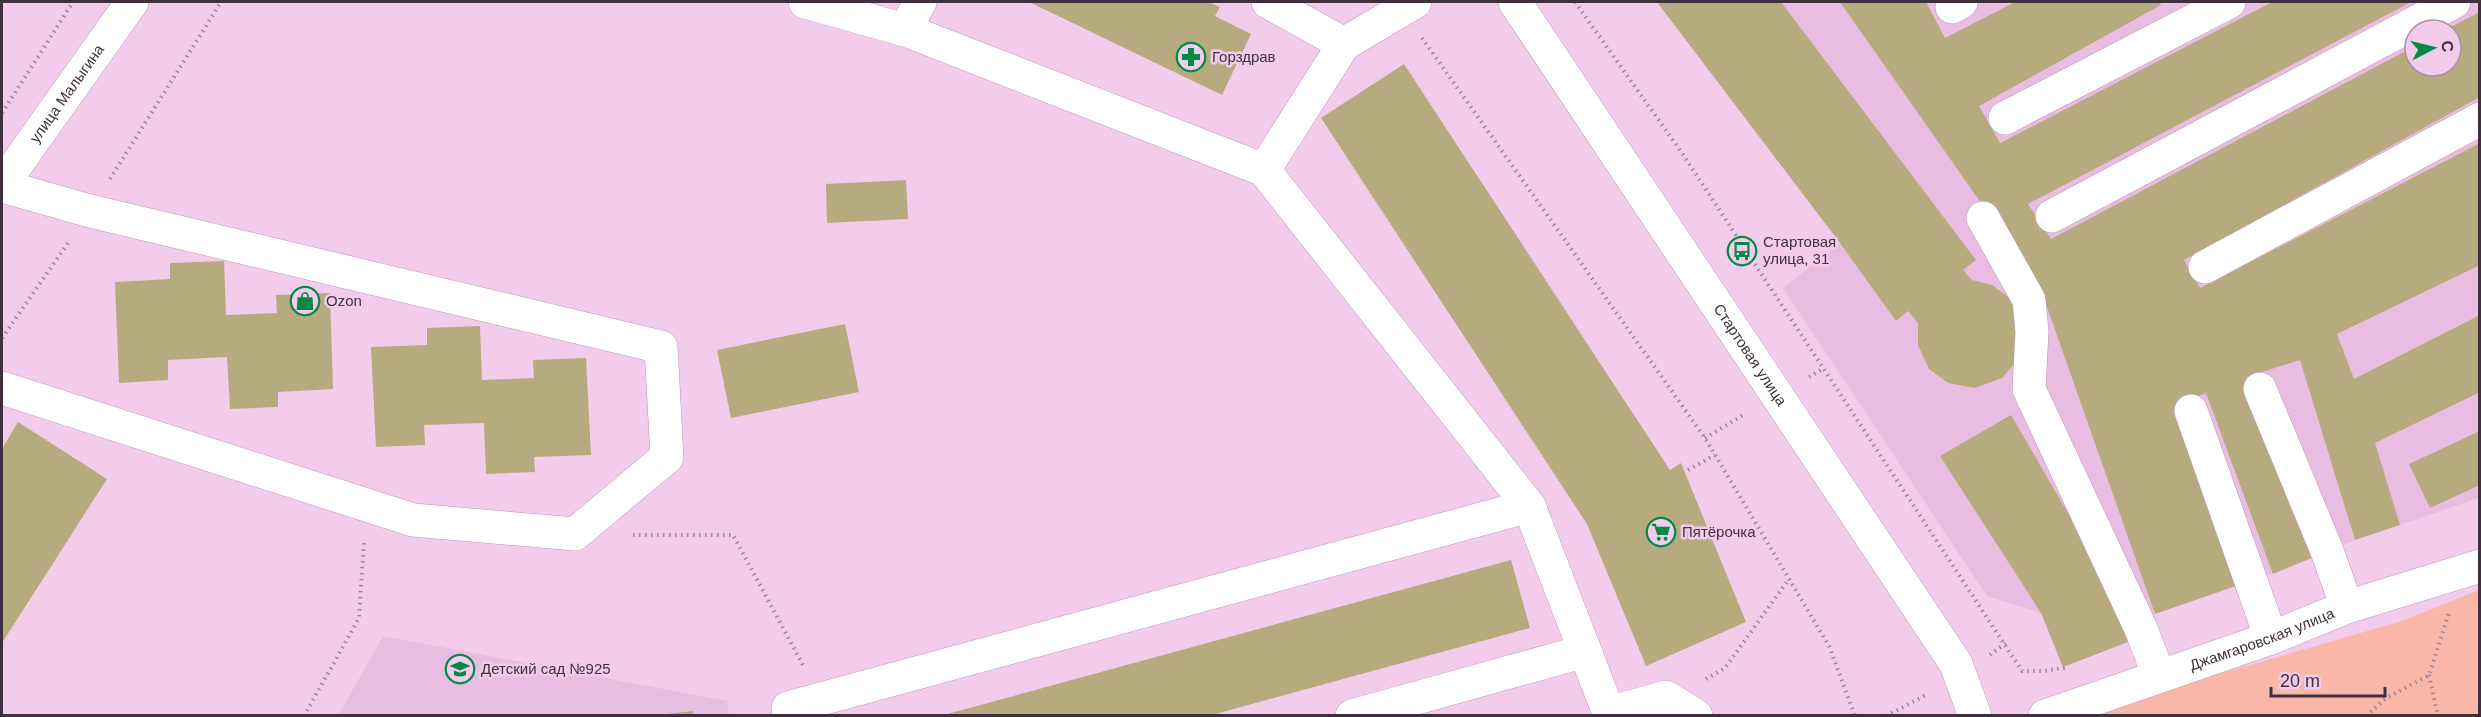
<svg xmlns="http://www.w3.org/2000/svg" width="2481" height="717" viewBox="0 0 2481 717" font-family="Helvetica,sans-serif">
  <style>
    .built { fill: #e9bde1; fill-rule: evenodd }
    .green { fill: #f9b7a9 }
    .building { fill: #b8aa7f }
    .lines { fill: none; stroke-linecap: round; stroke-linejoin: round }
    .minor-casing { stroke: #bc97b5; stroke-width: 34 }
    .path { stroke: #a1849b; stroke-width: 4; stroke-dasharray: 1.5 4.5; stroke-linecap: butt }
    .minor { stroke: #fff; stroke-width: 33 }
    .labels { text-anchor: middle; stroke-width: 5; stroke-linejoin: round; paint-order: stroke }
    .poi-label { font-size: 15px; fill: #40303d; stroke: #f3cceb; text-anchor: start }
    .street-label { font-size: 15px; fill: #40303d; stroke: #f3cceb }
  </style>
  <rect width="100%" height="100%" fill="#f3cceb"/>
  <!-- built -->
  <path class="built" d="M1657,2H2479V498L2355,540L2273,574L2155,614L2133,640L2063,667L2041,613L1987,596L1783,288L1840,243ZM2415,30H2451V66H2415Z
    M383,636L727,701L729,715L338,716Z"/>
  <!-- green -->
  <path class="green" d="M2479,590V715L2091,716L2105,707L2402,621Z"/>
  <!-- building -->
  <path class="building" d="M1029,2H1209L1220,7L1215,16L1251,34L1222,95Z
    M1657,2H1781L1976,260L1963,270L1972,280L1992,285L2011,299L2024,327L2020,357L2002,378L1975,388L1948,383L1929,369L1918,345V323L1908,311L1896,321L1840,243Z
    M1840,2H1926L1945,38L2015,2H2159L2161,5L1979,106L2000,143L2272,2H2411L2028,204L2051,239L2415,46V66H2451V30H2445L2480,12V97L2184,260L2200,288L2480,143V265L2337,334L2354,379L2480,315V392L2375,443L2400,525L2355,540L2300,360L2246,377L2314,557L2273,574L2206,393L2174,406L2241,584L2155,614L2040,287Z
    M1404,64L1670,470L1681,463L1746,622L1646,666L1587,524L1321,118Z
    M906,180L908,219L827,223L826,184Z
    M224,261L226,315L277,313L276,295L330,293L333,389L278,392V407L230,409L227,357L168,360V380L119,383L115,282L170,279V263Z
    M845,324L859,392L731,418L717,350Z
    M480,326L482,380L534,378L533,360L586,358L591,455L534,457L535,472L486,474L484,423L424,425L425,445L376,447L371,347L427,345V328Z
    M2011,415L2111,587L2133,640L2063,667L2041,613L1940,456Z
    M18,422L107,479L2,643V449Z
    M2480,431V485L2430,508L2409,464Z
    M1511,560L1530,628L1208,716H940Z
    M693,711V716H667V714Z"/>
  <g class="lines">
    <!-- minor casing -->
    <g class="minor-casing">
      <g id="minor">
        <path d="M805,2L905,30L1264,170L1529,506L1610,716"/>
        <path d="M1268,2L1344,44L1415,2"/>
        <path id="s1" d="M1515,2L1956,664L1975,716"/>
        <path d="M1952,7L1961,2"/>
        <path d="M905,30L920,2"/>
        <path d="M2005,118L2229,2"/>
        <path d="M1264,170L1344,44"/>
        <path id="s2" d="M2,185L132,2"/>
        <path d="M2,186L90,211L661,347L667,457L575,534L413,520L2,388"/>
        <path d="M2052,216L2454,2"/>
        <path d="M1983,218L2029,300L2032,332L2029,389L2141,629L2159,676"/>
        <path d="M2205,267L2480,119"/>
        <path d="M2260,389L2327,551L2347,607"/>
        <path d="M2191,411L2271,638"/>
        <path d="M1609,713L1666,697L1696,716"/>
        <path d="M790,716L788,708L1529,506"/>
        <path d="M1352,716L1585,651"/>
        <path id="s3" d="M2045,716L2271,638L2347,607L2480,566"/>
      </g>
    </g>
    <!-- path -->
    <path class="path" d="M1575,2L1682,153L2022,671H2043L2065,668
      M1422,38L1705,438L1829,646L1855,716
      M2,113L73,2
      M110,179L221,2
      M2,338L68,243
      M1809,377L1823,369
      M1705,438L1745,414
      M1688,470L1715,455
      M633,535H733L804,667
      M1990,655L2006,643
      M2429,675L2438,716
      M1706,679L1725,668L1789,579
      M304,716L359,618L364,542
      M1886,716L1928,694
      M2366,716L2385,699L2429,675L2449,613"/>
    <!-- minor -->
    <use href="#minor" class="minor"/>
  </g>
  <!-- icons -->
  <defs>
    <g id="pharmacy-ring" transform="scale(1.5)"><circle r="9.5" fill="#f3cceb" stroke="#048a46" stroke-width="1.5"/><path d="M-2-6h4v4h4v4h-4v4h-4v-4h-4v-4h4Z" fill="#048a46"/></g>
    <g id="bus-ring" transform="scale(1.5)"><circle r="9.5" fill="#f3cceb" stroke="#048a46" stroke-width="1.5"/><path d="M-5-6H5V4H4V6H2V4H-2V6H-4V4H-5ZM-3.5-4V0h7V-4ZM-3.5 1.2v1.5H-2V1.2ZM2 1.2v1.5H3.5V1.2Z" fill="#048a46"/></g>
    <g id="shop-ring" transform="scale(1.5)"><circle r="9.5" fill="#f3cceb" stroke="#048a46" stroke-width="1.5"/><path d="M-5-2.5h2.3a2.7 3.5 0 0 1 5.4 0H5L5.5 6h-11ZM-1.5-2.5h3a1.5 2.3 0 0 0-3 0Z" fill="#048a46"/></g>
    <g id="supermarket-ring" transform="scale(1.5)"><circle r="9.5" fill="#f3cceb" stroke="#048a46" stroke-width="1.5"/><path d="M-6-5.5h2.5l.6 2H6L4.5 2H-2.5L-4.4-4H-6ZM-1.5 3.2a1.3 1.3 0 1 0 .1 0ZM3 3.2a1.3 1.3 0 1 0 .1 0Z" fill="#048a46"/></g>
    <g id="school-ring" transform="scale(1.5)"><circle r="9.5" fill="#f3cceb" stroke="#048a46" stroke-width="1.5"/><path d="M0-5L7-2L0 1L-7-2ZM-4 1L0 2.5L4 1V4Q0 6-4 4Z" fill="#048a46"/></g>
  </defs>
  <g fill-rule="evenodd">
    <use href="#pharmacy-ring" x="1191" y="57"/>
    <use href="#bus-ring" x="1742" y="251"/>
    <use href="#shop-ring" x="305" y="301"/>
    <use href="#supermarket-ring" x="1661" y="532"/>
    <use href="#school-ring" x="460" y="669"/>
  </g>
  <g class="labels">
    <!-- poi labels -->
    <g class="poi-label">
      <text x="1212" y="62">Горздрав</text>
      <text x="1763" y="247">Стартовая<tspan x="1763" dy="17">улица, 31</tspan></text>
      <text x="326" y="306">Ozon</text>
      <text x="1682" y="537">Пятёрочка</text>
      <text x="481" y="674">Детский сад №925</text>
    </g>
    <!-- street labels -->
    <g class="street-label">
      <text dy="5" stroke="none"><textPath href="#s2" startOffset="112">улица Малыгина</textPath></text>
      <text dy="5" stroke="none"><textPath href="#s1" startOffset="424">Стартовая улица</textPath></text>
      <text dy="5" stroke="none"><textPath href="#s3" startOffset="230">Джамгаровская улица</textPath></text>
    </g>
  </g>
  <!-- border -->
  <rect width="2481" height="717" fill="none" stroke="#40303d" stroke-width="6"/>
  <!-- north arrow -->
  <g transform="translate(2433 48) rotate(83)"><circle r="28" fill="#f3cceb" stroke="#ab8ea5" stroke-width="1.5"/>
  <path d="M0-4.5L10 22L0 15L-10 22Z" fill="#048a46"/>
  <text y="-9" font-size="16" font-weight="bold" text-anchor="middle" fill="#40303d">С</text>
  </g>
  <!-- scale -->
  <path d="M2271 687v9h114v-9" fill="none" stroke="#40303d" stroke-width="3"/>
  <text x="2280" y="687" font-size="18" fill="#40303d" stroke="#f3cceb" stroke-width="4.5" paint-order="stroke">20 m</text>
</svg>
